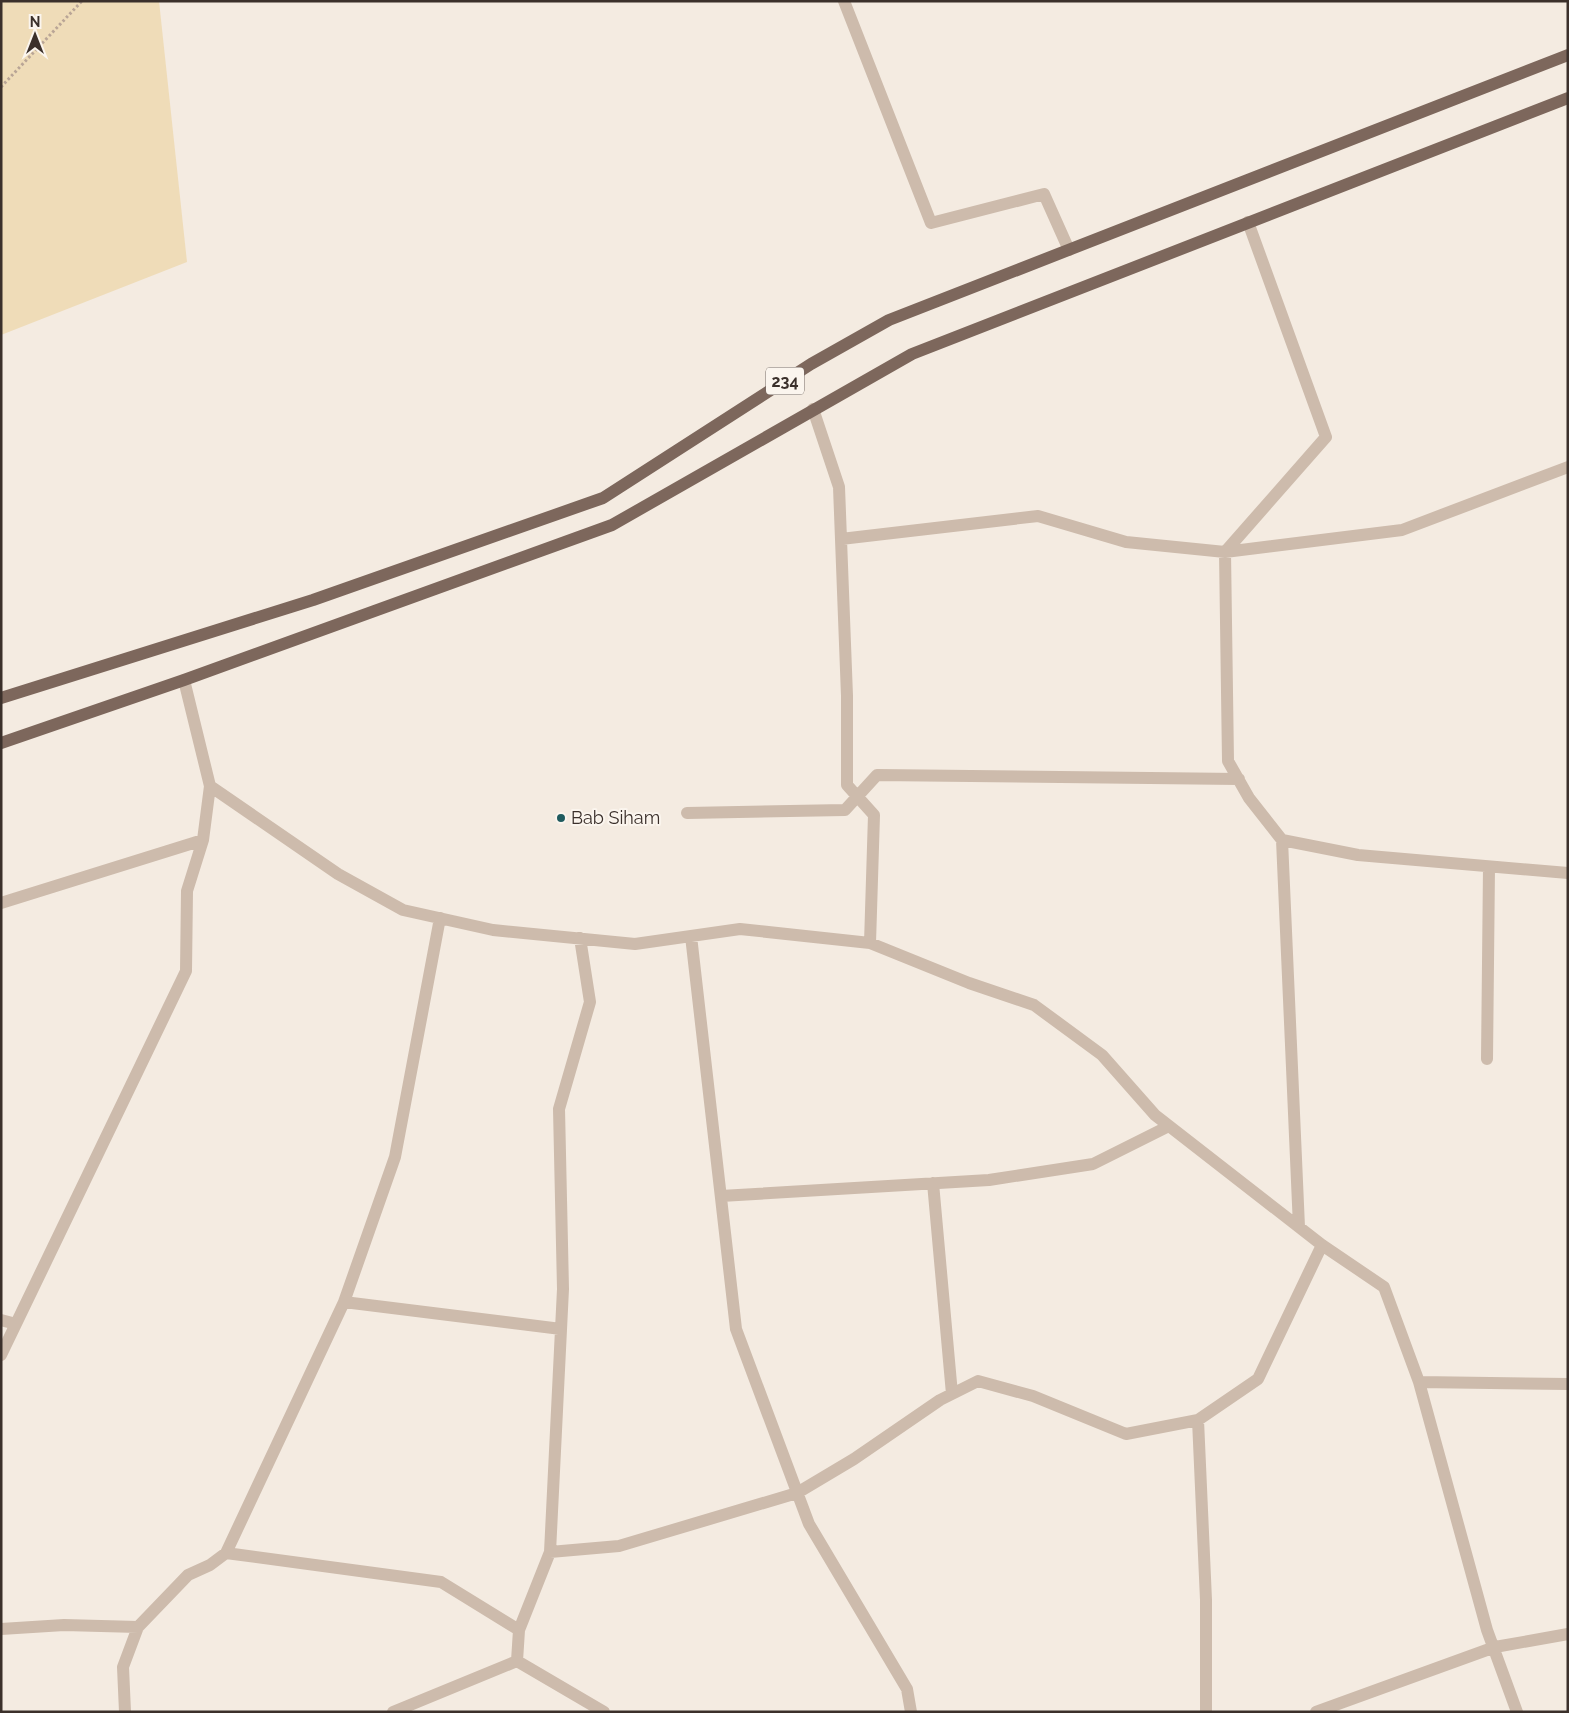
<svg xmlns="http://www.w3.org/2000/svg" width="1569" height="1713" viewBox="0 0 1569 1713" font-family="Raleway,sans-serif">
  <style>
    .sand { fill: #efdcb8 }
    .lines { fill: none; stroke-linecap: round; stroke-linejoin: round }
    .path { stroke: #b9a596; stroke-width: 3; stroke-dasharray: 2.5 2.5; stroke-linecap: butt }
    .minor { stroke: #cdbbac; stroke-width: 12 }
    .major { stroke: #7d675c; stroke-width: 12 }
    .poi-dot { fill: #1f5a5e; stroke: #fbf5ee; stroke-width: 2 }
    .labels { text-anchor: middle; stroke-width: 4; stroke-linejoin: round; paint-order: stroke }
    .shield { fill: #fbf5ee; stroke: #756b66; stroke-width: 1 }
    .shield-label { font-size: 16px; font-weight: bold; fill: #3b302b }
    .poi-label { font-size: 18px; fill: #3b302b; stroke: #fbf5ee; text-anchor: start }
  </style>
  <rect width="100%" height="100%" fill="#f4ebe1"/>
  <!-- sand -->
  <path class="sand" d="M1,1H159L187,262L1,335Z"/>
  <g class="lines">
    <!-- path -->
    <path class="path" d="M1,87L82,1"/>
    <!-- minor -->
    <path class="minor" d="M844,1L931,223L1044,194L1069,250
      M1248,222L1326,437L1225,552L1228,761L1249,798L1282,840L1358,855L1568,873
      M813,409L839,487L847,696V785L874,815L870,943
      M841,539L1038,516L1126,542L1225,552L1402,530L1568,467
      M210,786L338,874L403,910L493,930L635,944L740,929L870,943L969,983L1034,1005L1102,1055L1155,1115L1322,1245L1384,1287L1419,1382L1487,1630L1517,1712
      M687,813L845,810L877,775L1239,779
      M1282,840L1299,1227
      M1,903L203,840
      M691,936L736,1329L809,1524L907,1689L911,1712
      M580,938L590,1002L559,1109L563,1289L550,1552L519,1630L517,1661L604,1712
      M1487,1059L1489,867
      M933,1183L952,1394
      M721,1196L989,1180L1093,1164L1169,1126
      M344,1302L561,1329
      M1,1320L16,1324
      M1,1355L186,971L187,891L203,840L210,786L184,680
      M1419,1382L1568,1384
      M1198,1420L1206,1600V1712
      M550,1552L619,1546L797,1493L854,1459L940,1400L978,1381L1033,1396L1126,1434L1198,1420L1258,1379L1322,1245
      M226,1553L441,1582L519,1630
      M1,1629L64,1625L138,1627
      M125,1712L123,1667L138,1627L188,1575L210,1565L226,1553L344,1302L395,1157L440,918
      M393,1712L517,1661
      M1316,1712L1495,1647L1568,1634"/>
    <!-- major -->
    <path class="major" d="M1,698L313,600L603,498L811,364L889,320L1568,55
      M1,743L184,680L612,525L912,354L1568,98"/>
  </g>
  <!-- markers -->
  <circle class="poi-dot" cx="561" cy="818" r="5"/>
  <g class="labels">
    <!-- shield labels -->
    <rect class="shield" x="766" y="367.5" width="38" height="27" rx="4"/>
    <g class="shield-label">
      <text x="785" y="387">234</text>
    </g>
    <!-- poi labels -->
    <g class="poi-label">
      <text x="571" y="824">Bab Siham</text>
    </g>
  </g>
  <!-- border -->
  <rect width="1569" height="1713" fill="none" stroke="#3b302b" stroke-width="5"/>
  <!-- north arrow -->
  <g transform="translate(35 35)" stroke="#fbf5ee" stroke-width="4" paint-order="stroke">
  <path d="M0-4L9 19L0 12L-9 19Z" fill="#3b302b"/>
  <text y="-8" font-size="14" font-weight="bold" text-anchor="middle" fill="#3b302b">N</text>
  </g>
</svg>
